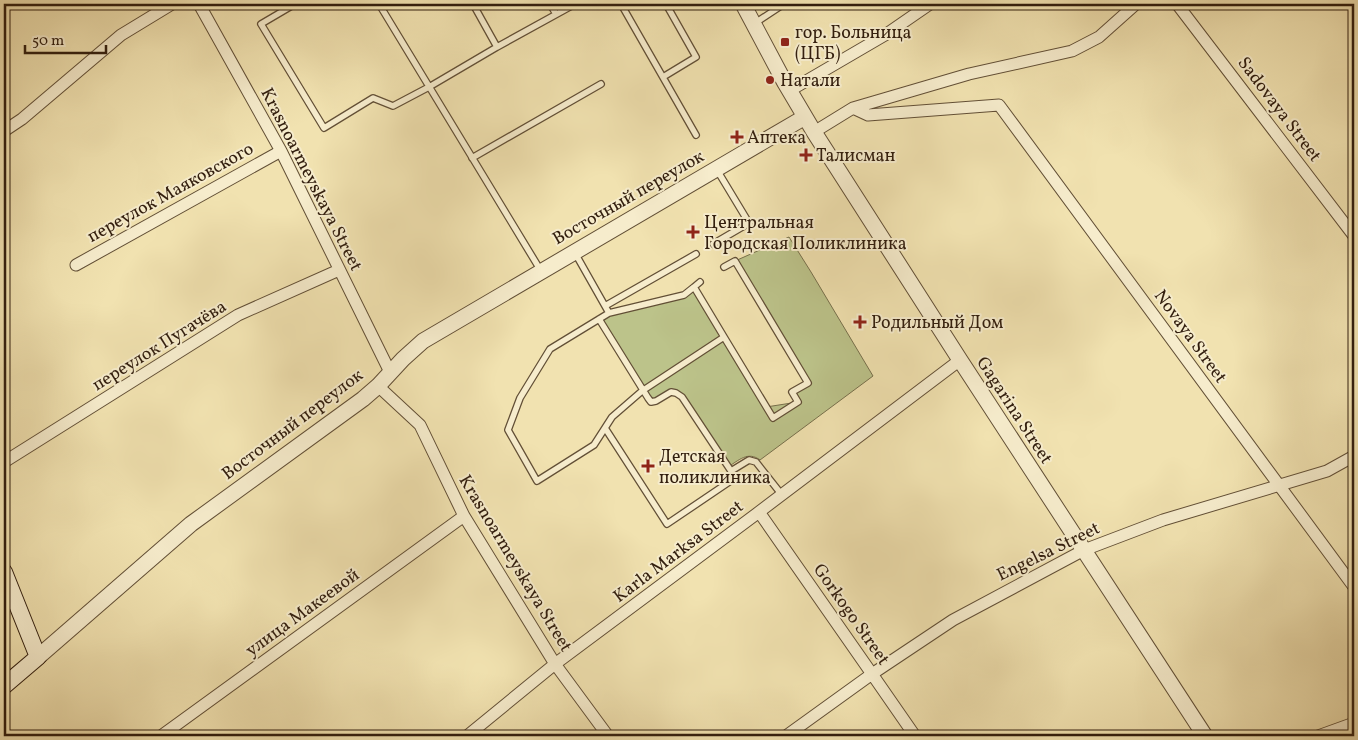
<svg xmlns="http://www.w3.org/2000/svg" width="1358" height="740" viewBox="0 0 1358 740" font-family="Vollkorn,serif">
  <style>
    .green { fill: #bcc38a; stroke: #77704c }
    .lines { fill: none; stroke-linecap: round; stroke-linejoin: round }
    .service-casing { stroke: #624f36; stroke-width: 8 }
    .minor-casing { stroke: #624f36; stroke-width: 13 }
    .tertiary-casing { stroke: #624f36; stroke-width: 17 }
    .secondary-casing { stroke: #321e0e; stroke-width: 18 }
    .service { stroke: #f6eccc; stroke-width: 5.5 }
    .minor { stroke: #f6eccc; stroke-width: 11 }
    .tertiary { stroke: #f6eccc; stroke-width: 15 }
    .secondary { stroke: #f6eccc; stroke-width: 16 }
    .poi-dot { fill: #8f2418; stroke: #f6eccc; stroke-width: 2 }
    .labels { text-anchor: middle; stroke-width: 4; stroke-linejoin: round; paint-order: stroke }
    .poi-label { font-size: 18px; fill: #321e0e; stroke: #f6eccc; text-anchor: start }
    .street-label { font-size: 18px; fill: #321e0e; stroke: #f6eccc }
  </style>
  <rect width="100%" height="100%" fill="#f1e2b0"/>
  <filter id="stains"><feTurbulence type="fractalNoise" baseFrequency=".004" numOctaves="4"/><feColorMatrix values="0 0 0 0 .2 0 0 0 0 .09 0 0 0 0 .02 0 0 0 .5 -.17"/></filter>
  <radialGradient id="worn" r=".72"><stop offset=".6" stop-color="#630" stop-opacity="0"/><stop offset="1" stop-color="#630" stop-opacity=".3"/></radialGradient>
  <!-- green -->
  <path class="green" d="M789,237L811,272L873,376L760,460C748,451 739,460 728,467L676,393L651,402L599,319L609,313L684,295L694,287L766,407L798,402L792,392L807,383L735,261Z"/>
  <g class="lines">
    <!-- service casing -->
    <g class="service-casing">
      <path id="service" d="M295,4L261,24L324,128L373,98L393,106L429,87L497,47L575,4
        M379,4L541,271
        M473,4L497,47
        M550,4L556,14
        M621,4L696,135
        M755,23L784,4
        M663,77L696,57L666,4
        M472,158L601,84
        M713,244L749,223L717,170
        M575,253L609,313L550,349L520,398L508,430L537,481L594,445L612,417L642,391L724,337L694,287L684,295L609,313
        M694,287L700,282
        M605,306L696,254
        M599,319L648,398L651,402L656,401L671,392L676,393L682,397L731,471
        M724,337L773,418L798,402L792,392L808,383L735,261L724,267
        M605,428L667,524L735,478L731,471L749,460L756,462L782,495"/>
    </g>
    <!-- minor casing -->
    <g class="minor-casing">
      <path id="minor" d="M199,4L281,151L390,372
        M1177,4L1354,236
        M789,91L885,35L930,4
        M853,108L868,115L999,105L1354,587
        M4,131L22,119L121,35L172,4
        M814,132L853,108L969,74L1072,51L1099,37L1136,4
        M76,265L281,151
        M378,386L420,425L464,516L555,664L608,736
        M4,462L238,315L339,270
        M759,512L872,674L915,736
        M161,736L464,516
        M467,736L555,664L759,512L960,360
        M786,736L872,674L953,620L1084,550L1163,520L1327,471L1354,456
        M1318,736L1354,723"/>
    </g>
    <!-- tertiary casing -->
    <g class="tertiary-casing">
      <path id="tertiary" d="M743,4L785,83L814,132L960,360L1205,736
        M38,657L191,524L363,399L378,386L403,359L423,341L805,117"/>
    </g>
    <!-- secondary casing -->
    <g class="secondary-casing">
      <path id="secondary" d="M4,572L38,657L4,686"/>
    </g>
    <!-- service -->
    <use href="#service" class="service"/>
    <!-- minor -->
    <use href="#minor" class="minor"/>
    <!-- tertiary -->
    <use href="#tertiary" class="tertiary"/>
    <!-- secondary -->
    <use href="#secondary" class="secondary"/>
  </g>
  <!-- markers -->
  <g class="poi-dot">
    <rect x="780" y="37" width="10" height="10" rx="2.5"/>
    <circle cx="770" cy="80" r="5"/>
    <path d="M734.5 129.5h5v5h5v5h-5v5h-5v-5h-5v-5h5z"/>
    <path d="M803.5 147.5h5v5h5v5h-5v5h-5v-5h-5v-5h5z"/>
    <path d="M690.5 224.5h5v5h5v5h-5v5h-5v-5h-5v-5h5z"/>
    <path d="M857.5 314.5h5v5h5v5h-5v5h-5v-5h-5v-5h5z"/>
    <path d="M645.5 458.5h5v5h5v5h-5v5h-5v-5h-5v-5h5z"/>
  </g>
  <g class="labels">
    <!-- poi labels -->
    <g class="poi-label">
      <text x="795" y="38">гор. Больница<tspan x="795" dy="21">(ЦГБ)</tspan></text>
      <text x="780" y="86">Натали</text>
      <text x="747" y="143">Аптека</text>
      <text x="816" y="161">Талисман</text>
      <text x="704" y="228">Центральная<tspan x="704" dy="21">Городская Поликлиника</tspan></text>
      <text x="871" y="328">Родильный Дом</text>
      <text x="659" y="462">Детская<tspan x="659" dy="21">поликлиника</tspan></text>
    </g>
    <!-- street labels -->
    <g class="street-label">
      <text transform="translate(1280 109) rotate(53)" y="6">Sadovaya Street</text>
      <text transform="translate(312 179) rotate(63)" y="6">Krasnoarmeyskaya Street</text>
      <text transform="translate(170 192) rotate(-29)" y="6">переулок Маяковского</text>
      <text transform="translate(628 197) rotate(-30)" y="6">Восточный переулок</text>
      <text transform="translate(1191 336) rotate(54)" y="6">Novaya Street</text>
      <text transform="translate(159 345) rotate(-32)" y="6">переулок Пугачёва</text>
      <text transform="translate(1015 410) rotate(57)" y="6">Gagarina Street</text>
      <text transform="translate(292 424) rotate(-37)" y="6">Восточный переулок</text>
      <text transform="translate(678 551) rotate(-37)" y="6">Karla Marksa Street</text>
      <text transform="translate(1048 551) rotate(-26)" y="6">Engelsa Street</text>
      <text transform="translate(516 563) rotate(59)" y="6">Krasnoarmeyskaya Street</text>
      <text transform="translate(302 612) rotate(-36)" y="6">улица Макеевой</text>
      <text transform="translate(852 614) rotate(55)" y="6">Gorkogo Street</text>
    </g>
  </g>
  <!-- margin -->
  <rect width="1358" height="740" fill="none" stroke="#f1e2b0" stroke-width="20"/>
  <rect x="5" y="5" width="1348" height="730" fill="none" stroke="#321e0e" stroke-width="2.5"/>
  <rect x="10" y="10" width="1338" height="720" fill="none" stroke="#321e0e"/>
  <!-- scale -->
  <path d="M25 45v8h81v-8" fill="none" stroke="#321e0e" stroke-width="2.5"/>
  <text x="32" y="45" font-size="15" fill="#321e0e" stroke="#f6eccc" stroke-width="4" paint-order="stroke">50 m</text>
  <rect width="100%" height="100%" filter="url(#stains)"/>
  <rect width="100%" height="100%" fill="url(#worn)"/>
</svg>
